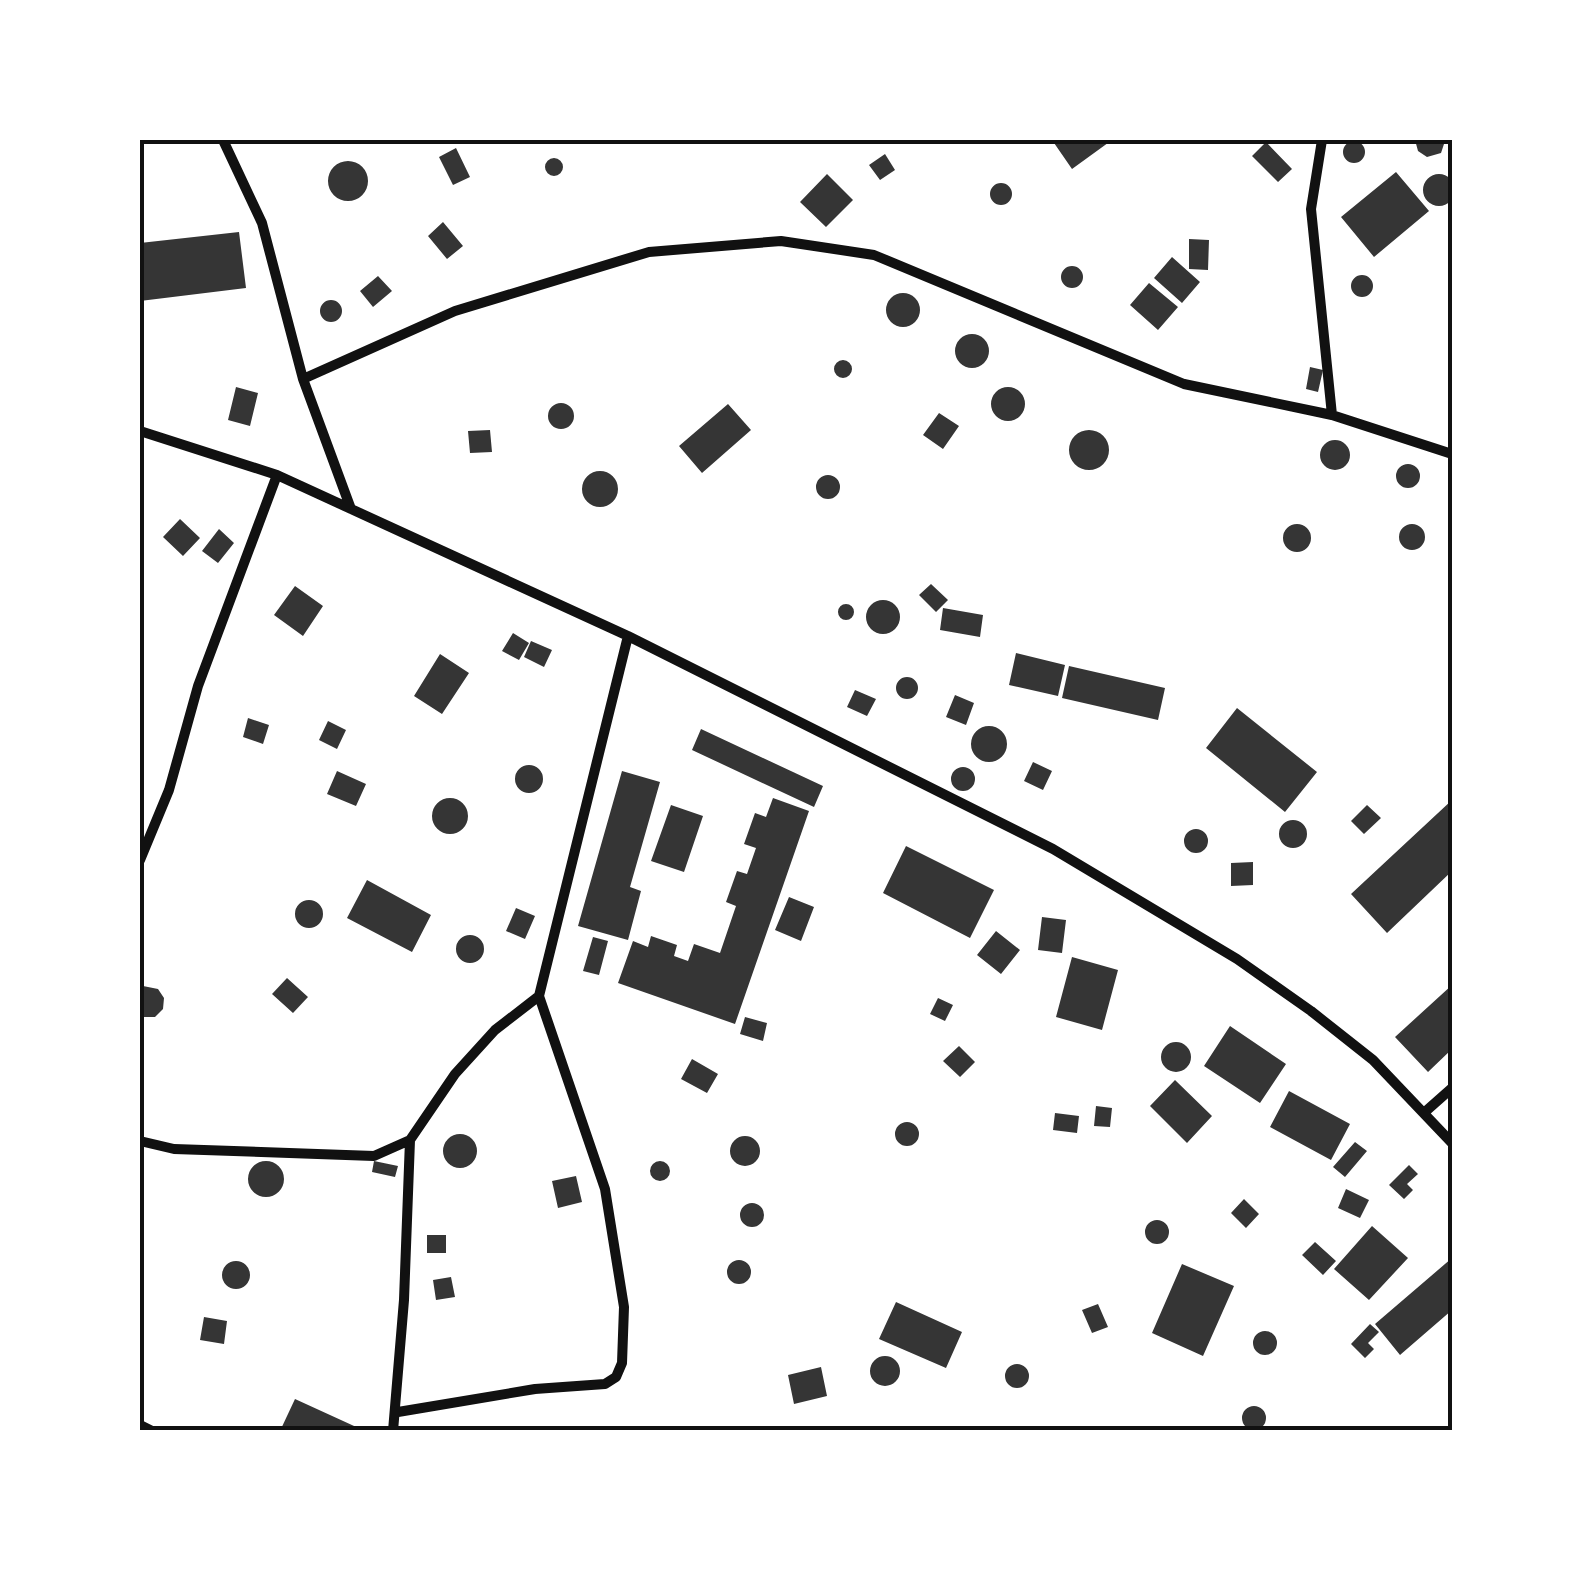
<svg xmlns="http://www.w3.org/2000/svg" width="1592" height="1571" viewBox="0 0 1592 1571" font-family="'Roboto Condensed',sans-serif">
  <style>
    .building { fill: #353535 }
    .lines { fill: none; stroke-linecap: round; stroke-linejoin: round }
    .minor { stroke: #111; stroke-width: 10 }
    .neatline { fill: none; stroke: #111; stroke-width: 4 }
  </style>
  <rect width="100%" height="100%" fill="#fff"/>
  <!-- building -->
  <path class="building" d="M1052,140H1112L1072,169Z
    M1415,140H1444V144L1441,153L1427,157L1418,151Z
    M1343 152a11 11 0 1 1 22 0a11 11 0 1 1-22 0Z
    M1266,142L1292,169L1278,182L1252,156Z
    M456,148L470,177L453,185L439,157Z
    M885,154L895,170L880,180L869,165Z
    M545 167a9 9 0 1 1 18 0a9 9 0 1 1-18 0Z
    M328 181a20 20 0 1 1 40 0a20 20 0 1 1-40 0Z
    M1396,172L1429,211L1374,257L1341,217Z
    M827,174L853,200L826,227L800,202Z
    M1423 190a16 16 0 1 1 32 0a16 16 0 1 1-32 0Z
    M990 194a11 11 0 1 1 22 0a11 11 0 1 1-22 0Z
    M443,222L463,246L447,259L428,236Z
    M239,232L246,288L140,301V243Z
    M1189,239L1209,240L1208,270L1189,269Z
    M1172,257L1200,282L1182,303L1154,278Z
    M1061 277a11 11 0 1 1 22 0a11 11 0 1 1-22 0Z
    M1351 286a11 11 0 1 1 22 0a11 11 0 1 1-22 0Z
    M378,276L392,291L373,307L360,291Z
    M1149,283L1178,307L1158,330L1130,305Z
    M886 310a17 17 0 1 1 34 0a17 17 0 1 1-34 0Z
    M320 311a11 11 0 1 1 22 0a11 11 0 1 1-22 0Z
    M955 351a17 17 0 1 1 34 0a17 17 0 1 1-34 0Z
    M834 369a9 9 0 1 1 18 0a9 9 0 1 1-18 0Z
    M1310,367L1323,370L1318,392L1306,389Z
    M236,387L258,393L250,426L228,420Z
    M991 404a17 17 0 1 1 34 0a17 17 0 1 1-34 0Z
    M548 416a13 13 0 1 1 26 0a13 13 0 1 1-26 0Z
    M728,404L751,430L702,473L679,446Z
    M939,413L959,426L943,449L923,435Z
    M1069 450a20 20 0 1 1 40 0a20 20 0 1 1-40 0Z
    M490,430L492,452L470,453L468,431Z
    M1320 455a15 15 0 1 1 30 0a15 15 0 1 1-30 0Z
    M1396 476a12 12 0 1 1 24 0a12 12 0 1 1-24 0Z
    M582 489a18 18 0 1 1 36 0a18 18 0 1 1-36 0Z
    M816 487a12 12 0 1 1 24 0a12 12 0 1 1-24 0Z
    M180,519L200,538L183,556L163,537Z
    M1283 538a14 14 0 1 1 28 0a14 14 0 1 1-28 0Z
    M1399 537a13 13 0 1 1 26 0a13 13 0 1 1-26 0Z
    M219,529L234,543L218,563L202,551Z
    M931,584L948,600L936,612L919,595Z
    M295,586L323,606L303,636L274,615Z
    M866 617a17 17 0 1 1 34 0a17 17 0 1 1-34 0Z
    M838 612a8 8 0 1 1 16 0a8 8 0 1 1-16 0Z
    M943,608L983,615L980,637L940,630Z
    M513,633L529,643L519,660L502,651Z
    M531,641L552,650L544,667L524,657Z
    M1016,653L1065,665L1058,696L1009,685Z
    M440,654L469,673L442,714L414,696Z
    M1069,666L1165,688L1158,720L1062,698Z
    M896 688a11 11 0 1 1 22 0a11 11 0 1 1-22 0Z
    M855,690L876,699L867,716L847,707Z
    M955,695L974,703L966,725L946,717Z
    M1237,708L1317,772L1285,812L1206,748Z
    M248,718L269,725L263,744L243,737Z
    M328,721L346,730L337,749L319,740Z
    M971 744a18 18 0 1 1 36 0a18 18 0 1 1-36 0Z
    M701,729L823,786L814,807L692,750Z
    M1033,762L1052,771L1043,790L1024,781Z
    M515 779a14 14 0 1 1 28 0a14 14 0 1 1-28 0Z
    M951 779a12 12 0 1 1 24 0a12 12 0 1 1-24 0Z
    M337,771L366,784L356,806L327,794Z
    M622,771L660,782L630,887L641,891L628,940L578,926Z
    M432 816a18 18 0 1 1 36 0a18 18 0 1 1-36 0Z
    M773,798L809,811L735,1024L618,983L633,941L648,947L651,936L677,945L674,956L688,961L694,944L720,953L736,906L726,902L737,871L747,874L756,848L744,844L755,813L766,817Z
    M1452,800V871L1387,933L1351,894Z
    M671,805L703,816L684,872L651,861Z
    M1367,805L1381,818L1364,834L1351,821Z
    M1279 834a14 14 0 1 1 28 0a14 14 0 1 1-28 0Z
    M1184 841a12 12 0 1 1 24 0a12 12 0 1 1-24 0Z
    M906,846L994,890L970,938L883,893Z
    M1253,862V885L1231,886V863Z
    M367,880L431,915L412,952L347,918Z
    M789,897L814,907L801,941L775,930Z
    M295 914a14 14 0 1 1 28 0a14 14 0 1 1-28 0Z
    M516,908L535,916L525,939L506,931Z
    M1042,917L1066,920L1062,953L1038,950Z
    M996,931L1020,950L1001,974L977,955Z
    M456 949a14 14 0 1 1 28 0a14 14 0 1 1-28 0Z
    M593,937L608,941L599,975L583,971Z
    M1072,957L1118,970L1102,1030L1056,1017Z
    M287,978L308,997L293,1013L272,994Z
    M1452,985V1049L1428,1072L1395,1037Z
    M143,986L158,989L164,998L163,1009L155,1017H140Z
    M938,998L953,1005L945,1021L930,1014Z
    M745,1017L767,1023L763,1041L740,1034Z
    M1230,1026L1286,1064L1260,1103L1204,1066Z
    M1161 1057a15 15 0 1 1 30 0a15 15 0 1 1-30 0Z
    M959,1046L975,1062L960,1077L943,1061Z
    M692,1059L718,1074L707,1093L681,1079Z
    M1175,1080L1212,1116L1187,1143L1150,1106Z
    M1289,1091L1350,1124L1331,1160L1270,1127Z
    M1096,1106L1112,1108L1110,1127L1094,1126Z
    M1055,1113L1079,1116L1077,1133L1053,1130Z
    M895 1134a12 12 0 1 1 24 0a12 12 0 1 1-24 0Z
    M443 1151a17 17 0 1 1 34 0a17 17 0 1 1-34 0Z
    M730 1151a15 15 0 1 1 30 0a15 15 0 1 1-30 0Z
    M1355,1142L1367,1151L1345,1177L1333,1167Z
    M650 1171a10 10 0 1 1 20 0a10 10 0 1 1-20 0Z
    M248 1179a18 18 0 1 1 36 0a18 18 0 1 1-36 0Z
    M374,1161L398,1166L395,1177L372,1172Z
    M1409,1165L1418,1174L1407,1184L1413,1190L1404,1199L1389,1185Z
    M576,1176L582,1202L558,1208L552,1181Z
    M1346,1189L1369,1200L1360,1218L1338,1208Z
    M1244,1199L1259,1214L1246,1228L1231,1213Z
    M740 1215a12 12 0 1 1 24 0a12 12 0 1 1-24 0Z
    M1145 1232a12 12 0 1 1 24 0a12 12 0 1 1-24 0Z
    M1372,1226L1408,1258L1369,1300L1334,1269Z
    M427,1235H446V1253H427Z
    M1315,1242L1336,1261L1323,1275L1302,1255Z
    M1452,1258V1310L1400,1355L1375,1324Z
    M727 1272a12 12 0 1 1 24 0a12 12 0 1 1-24 0Z
    M222 1275a14 14 0 1 1 28 0a14 14 0 1 1-28 0Z
    M1182,1264L1234,1286L1203,1356L1152,1333Z
    M451,1277L455,1297L436,1300L433,1280Z
    M896,1302L962,1332L946,1368L879,1339Z
    M1098,1304L1108,1327L1092,1333L1082,1310Z
    M204,1317L227,1321L224,1344L200,1340Z
    M1370,1324L1379,1332L1368,1343L1374,1349L1365,1358L1351,1344Z
    M1253 1343a12 12 0 1 1 24 0a12 12 0 1 1-24 0Z
    M870 1371a15 15 0 1 1 30 0a15 15 0 1 1-30 0Z
    M1005 1376a12 12 0 1 1 24 0a12 12 0 1 1-24 0Z
    M821,1367L827,1396L794,1404L788,1375Z
    M295,1399L365,1431H280Z
    M1242 1418a12 12 0 1 1 24 0a12 12 0 1 1-24 0Z"/>
  <g class="lines">
    <!-- minor -->
    <path class="minor" d="M223,140L262,223L303,379L351,509
      M1322,140L1311,209L1332,415
      M303,379L455,311L649,252L781,241L874,255L1184,384L1332,415L1452,454
      M140,431L277,475L628,636L1053,849L1237,959L1311,1011L1373,1060L1452,1143
      M140,860L169,790L198,686L277,475
      M1426,1111L1452,1088
      M140,1141L174,1149L374,1156L410,1140L455,1074L495,1030L539,996
      M398,1412L535,1389L605,1384L616,1377L622,1363L624,1307L605,1189L539,996L628,636
      M140,1425L152,1431
      M393,1431L404,1300L410,1140"/>
  </g>
  <!-- border -->
  <rect width="1592" height="1571" fill="none" stroke="#ffffff" stroke-width="285"/>
  <rect x="142" y="142" width="1308" height="1286" class="neatline"/>
</svg>
